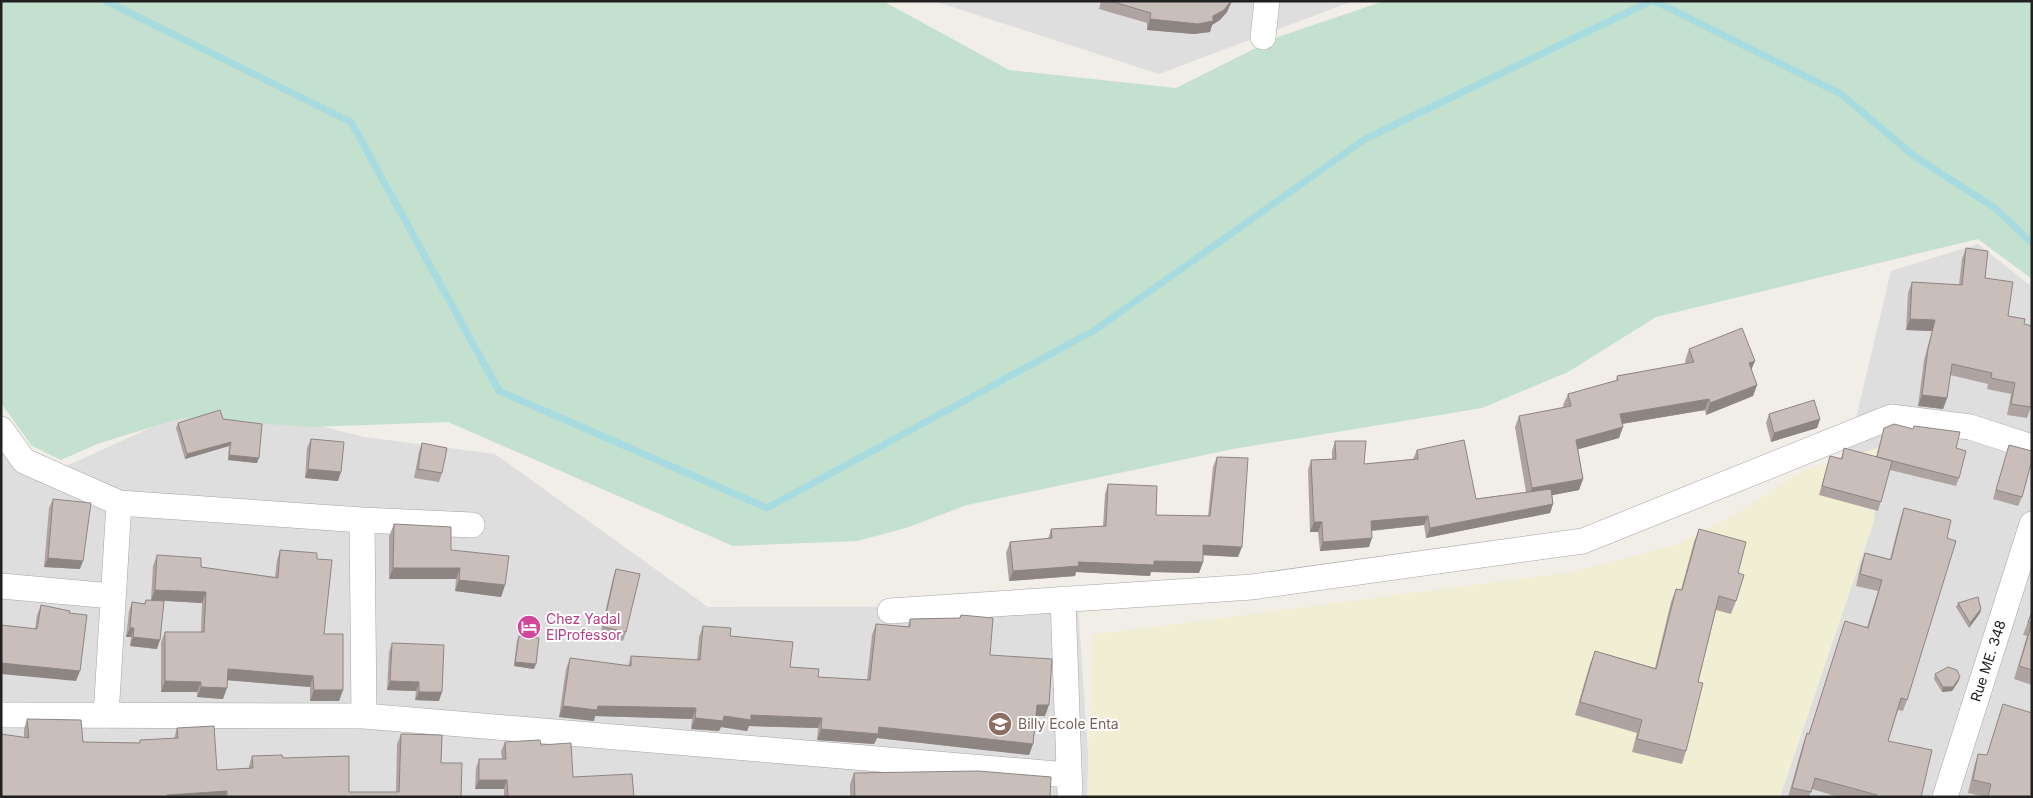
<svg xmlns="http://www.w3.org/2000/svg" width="2033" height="798" viewBox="0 0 2033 798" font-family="Inter,sans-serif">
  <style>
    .residential { fill: #dfdede }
    .farmland { fill: #f0eed3 }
    .wetland { fill: #c4e0cf }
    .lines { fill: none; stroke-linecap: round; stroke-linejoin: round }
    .stream { stroke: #a7dbe0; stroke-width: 7 }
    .street-casing { stroke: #a5a5a5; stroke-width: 26 }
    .street { stroke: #fff; stroke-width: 25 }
    .wall { fill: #aea3a0 }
    .shaded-wall { fill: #8d8582 }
    .building { fill: #cabeba; stroke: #8d8582 }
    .labels { text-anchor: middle; stroke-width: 4; stroke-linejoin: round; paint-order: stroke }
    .hotel-label { font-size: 14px; fill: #b23c85; stroke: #fff; text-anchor: start }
    .street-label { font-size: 14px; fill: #212121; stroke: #fff }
    .education-label { font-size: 14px; fill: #785e54; stroke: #fff; text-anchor: start }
  </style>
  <rect width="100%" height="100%" fill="#f1ede7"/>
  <!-- residential -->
  <path class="residential" d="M934,1H1353L1159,74Z
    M1978,244L2032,287V797H1766L1891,271Z
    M214,399L364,437L495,454L708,607L1078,606L1091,797H1V442L42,477Z"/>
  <!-- farmland -->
  <path class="farmland" d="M1881,447L1874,521L1780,797H1087L1092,635L1573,572L1678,544L1736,514L1804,470Z"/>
  <!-- wetland -->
  <path class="wetland" d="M1,1H883L1009,70L1176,88L1278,37L1384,1H2032V279L1978,239L1656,317L1568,372L1482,408L1233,449L967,505L906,528L857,541L733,546L448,422L312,427L181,418L97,444L61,460L32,446L1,403Z"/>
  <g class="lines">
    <!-- stream -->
    <path class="stream" d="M106,1L351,122L499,391L767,508L1095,330L1365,139L1651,1
      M1655,1L1841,94L1914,156L1995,208L2032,243"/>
    <!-- street casing -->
    <g class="street-casing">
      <path id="street" d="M1263,37L1267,1
        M1,429L24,461L119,503L362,520L472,525
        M362,520L364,716
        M1,586L112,596
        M1063,599L1070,797
        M890,611L1252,587L1583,541L1891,417L1970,427L2032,447
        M1,715L364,716L1068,775
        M106,716L119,503
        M1945,797L2032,524"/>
    </g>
    <!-- street -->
    <use href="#street" class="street"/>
  </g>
  <!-- wall -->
  <path class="wall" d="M1101,1H1232L1227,12L1220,20L1212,25L1210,32L1194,34L1147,30V23L1099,9Z
    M1966,248L1985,278L2008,316L2024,324L2031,407L2027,418L2007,415L2011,394L1987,389L1988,384L1950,375L1947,398L1943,409L1918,406L1924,360L1932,331L1906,330L1908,293L1912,282L1959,285L1962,259Z
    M1689,349L1755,361L1751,370L1757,385L1753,396L1706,415L1705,410L1622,424L1619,438L1578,449L1583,479L1579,490L1552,495L1553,504L1550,513L1426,538L1424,525L1372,531L1369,547L1320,551L1318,532H1310L1308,470L1311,460L1332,459V451L1335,441L1364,464L1413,459L1417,450L1476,499L1526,492L1515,427L1519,416L1564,408L1563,405L1568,394L1616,381L1617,376L1686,364L1685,361Z
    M1769,414L1820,419L1817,428L1771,442L1766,423Z
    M223,419L257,463L228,460L229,446L185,459L176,428L178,423Z
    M1884,428L1956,448L1959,478L1956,486L1890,470L1878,511L1819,495L1830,456L1841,459L1844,448L1876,457Z
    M311,439L338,481L305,478L307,448Z
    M422,443L442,473L439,482L414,478L419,452Z
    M2009,445L2022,497L2018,506L1993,499Z
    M1217,457L1238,557L1203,555V562L1199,573L1151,572L1150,576L1076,572L1075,576L1009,581L1006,553L1010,542L1048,539L1051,529L1103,526L1105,494L1108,484L1156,515L1208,516L1213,467Z
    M53,499L80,569L44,567L49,508Z
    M1904,508L1907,700L1903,711L1898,710L1888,741L1921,797H1838L1812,789L1809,797H1788L1803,744L1807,733L1809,734L1845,621L1867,627L1878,591L1856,586L1861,564L1865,553L1890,559L1900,520Z
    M394,524L451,550L505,585L501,597L455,591L456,579H389V536Z
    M1699,529L1738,573L1736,601L1731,614L1716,610L1698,682L1686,751L1682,764L1632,752L1637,733L1575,715L1590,664L1595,651L1655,668L1671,602L1676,589L1681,590L1694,542Z
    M280,550L317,559L324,634L343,690L339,701H310V687L227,680L223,699L197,697V692H161V642L165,632H201L202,603L151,600L153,566L157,555L201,567L275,577L277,560Z
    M616,569L626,632L623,641L600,635L613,578Z
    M146,600L157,649L130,646L131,637H126L129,611L132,602L144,604Z
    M1958,603L1981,609L1980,613L1969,628L1956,607Z
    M41,605L69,613L76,681L35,629L37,615Z
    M2032,611V685L2014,679L2027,636L2023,635Z
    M961,615L990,655L1045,716H1036L1033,744L1029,755L877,738L874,744L817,740L818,728L749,726L747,731L721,727L719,731L691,729L692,719L595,716L594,721L559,717L566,669L570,658L628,666L631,656L697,660L699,637L703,626L730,636L790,667L818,677L867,680L872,635L876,624L908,627L910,619L959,618Z
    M519,636L534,669L514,666L517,640Z
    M392,643L439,701L415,700L416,691L387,690L389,652Z
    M1935,674L1960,677L1958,682L1952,691L1942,692L1934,679Z
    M2003,704L2032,797H1985L1968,793L1974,767L1978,754L1987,755Z
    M27,719L83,742L139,743L140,740L174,739L177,728L217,770L249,768V766L252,756L283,758L349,792H396L397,744L401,734L441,763L461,797H1L24,737V729Z
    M505,742L541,745L573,777L634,797H504V789H475L476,768L479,759H502L501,751Z
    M854,773L1050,797H850V784Z"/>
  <!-- shaded-wall -->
  <path class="shaded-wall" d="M1232,1L1227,12L1220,20L1212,25L1210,32L1194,34L1147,30L1150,19Z
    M1910,319L1935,320L1932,331L1906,330Z
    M1755,361L1750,372L1749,363Z
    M1757,385L1753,396L1706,415L1710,403Z
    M1922,395L1947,398L1943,409L1918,406Z
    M1709,399L1705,410L1615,425L1620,414Z
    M1820,419L1817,428L1771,442L1774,433Z
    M1623,427L1619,438L1572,451L1576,440Z
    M231,442L229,446L185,459L187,454Z
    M229,455L259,458L257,463L228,460Z
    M308,469L341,472L338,481L305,478Z
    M1583,479L1579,490L1528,500L1532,488Z
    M1553,504L1550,513L1426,538L1430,528Z
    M1428,516L1424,525L1367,531L1371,521Z
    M1314,522H1322L1318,532H1310Z
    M1372,538L1369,547L1320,551L1323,542Z
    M1203,545L1242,547L1238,557L1200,555Z
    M48,558L83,561L80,569L44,567Z
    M1154,561L1203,562L1199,573L1151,572L1150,576L1076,572L1075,576L1009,581L1013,571L1078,562Z
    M393,568H460L456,579H389Z
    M459,580L505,585L501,597L455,591Z
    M155,590L206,592L202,603L151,600Z
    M1981,609L1980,613L1969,628L1970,623Z
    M130,628H134L131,637H126Z
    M133,637L160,640L157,649L130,646Z
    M515,662L536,664L534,669L514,666Z
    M1,663L80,671L76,681L1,674Z
    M228,669L313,676L310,687L224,680Z
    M1960,677L1958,682L1952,691L1942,692L1943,687Z
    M165,681L201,682L197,692H161Z
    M390,681L419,682L416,691L387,690Z
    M201,687L227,688L223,699L197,697Z
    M314,690H343L339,701H310Z
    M419,692H442L439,701L415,700Z
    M1037,705H1049L1045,716H1033Z
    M563,706H598L696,708L692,719L595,716L594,721L559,717Z
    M751,715L822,718L818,728L749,726L747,731L721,727L719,731L691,729L695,718Z
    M879,727L1033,744L1029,755L877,738L874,744L817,740L821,729Z
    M479,780H507L504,789H475Z
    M227,791L225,797H166L167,795Z"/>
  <!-- building -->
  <path class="building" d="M1110,1H1231L1224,10L1213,16V21L1198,24L1150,19L1151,13Z
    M1966,248L1988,251L1985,278L2013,282L2008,316L2025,319L2024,324L2032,326V404L2031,407L2011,404L2015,383L1991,378L1992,373L1952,364L1947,398L1922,395L1928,349L1935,320L1910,319L1912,282L1962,285Z
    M1742,328L1755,361L1749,363L1757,385L1710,403L1709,399L1620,414L1623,427L1576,440L1583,479L1532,488L1519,416L1571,406L1568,394L1618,380L1617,376L1694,362L1689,349Z
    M1814,400L1820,419L1774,433L1769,414Z
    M220,410L223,419L262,424L259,458L229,455L231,442L187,454L178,423Z
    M1894,424L1913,429L1914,426L1960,432L1956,448L1966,451L1959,478L1877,457L1884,428Z
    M311,439L344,442L341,472L308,469Z
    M1464,440L1476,499L1551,489L1553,504L1430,528L1428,516L1371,521L1372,538L1323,542L1322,522H1314L1311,460L1336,459L1335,441H1366L1364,464L1418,459L1417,450Z
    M422,443L447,448L442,473L418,469Z
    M2009,445L2032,451V460L2022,497L1996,490Z
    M1844,448L1892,461L1881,502L1822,486L1830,456L1842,459Z
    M1217,457L1248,458L1242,547L1203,545V562L1154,561V565L1078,562L1079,566L1013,571L1010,542L1052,538L1051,529L1106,526L1108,484L1157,486L1156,515L1210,516Z
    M53,499L91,503L83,561L48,558Z
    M1904,508L1951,520L1947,538L1956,541L1907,700L1901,698L1888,741L1932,750L1921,797H1876L1877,795L1815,778L1811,792L1792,788L1807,733L1809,734L1845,621L1868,628L1882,580L1860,574L1865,553L1891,560Z
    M394,524L451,527V550L509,556L505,585L459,580L460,568H393Z
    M1699,529L1746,542L1738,573L1744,575L1736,601L1719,596L1698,682L1703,683L1686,751L1637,739L1642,720L1580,702L1595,651L1656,669L1676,589L1682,590Z
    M280,550L317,553V559L332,560L324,634H343V690H314L313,676L228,669L227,688L201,687V682L165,681V632H204L206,592L155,590L157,555L201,558V567L278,578Z
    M616,569L640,574L626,632L603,627Z
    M1978,597L1981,609L1970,623L1958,603Z
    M146,600L164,601L160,640L133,637L134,628H130L132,602L145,604Z
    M41,605L70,611L69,613L87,615L80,671L1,663V625L37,629Z
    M2032,612V670L2019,666L2032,623L2028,622Z
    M961,615L993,618L990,655L1052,659L1049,705H1037L1033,744L879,727L878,734L821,729L822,718L751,715V720L724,716L723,721L695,718L696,708L598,706L597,710L563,706L570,658L631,666V656L700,660L703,626L731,628L730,636L793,642L790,667L819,669L818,677L870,680L876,624L910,627V619L960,618Z
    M519,636L539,638L536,664L515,662Z
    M392,643L444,645L442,692H419V682L390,681Z
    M1948,667L1957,670L1960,677L1953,687H1943L1935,674Z
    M2003,704L2032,713V797H1988L1991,784L1973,780L1978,754L1987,755Z
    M27,719L81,720L83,742L140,743V740L178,738L177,728L214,726L217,770L253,768L252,756L282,755L283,758L349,756V792H399L401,734L442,735L441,763H462L461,797H227V791L167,795V797H1V734L29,738Z
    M540,740L541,745L571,743L573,777L632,774L634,797H508L507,780H479V759H506L505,742Z
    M978,771L1051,777L1050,797H855L854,773Z"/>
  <!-- icons -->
  <defs>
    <g id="hotel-disc" transform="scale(1.25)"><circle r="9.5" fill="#d1479c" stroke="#fff"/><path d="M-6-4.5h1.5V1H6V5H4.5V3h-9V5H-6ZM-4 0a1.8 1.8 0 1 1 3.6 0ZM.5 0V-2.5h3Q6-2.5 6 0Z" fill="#fff"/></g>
    <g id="school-disc" transform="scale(1.25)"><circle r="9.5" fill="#8d6e63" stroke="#fff"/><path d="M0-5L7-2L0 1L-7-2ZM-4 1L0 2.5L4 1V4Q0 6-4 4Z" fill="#fff"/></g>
  </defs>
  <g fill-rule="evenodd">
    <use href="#hotel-disc" x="529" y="627"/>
    <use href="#school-disc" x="1000" y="724"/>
  </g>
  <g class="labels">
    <!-- hotel labels -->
    <g class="hotel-label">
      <text x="546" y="624">Chez Yadal<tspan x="546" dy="16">ElProfessor</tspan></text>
    </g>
    <!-- street labels -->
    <g class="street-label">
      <text transform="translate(1988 661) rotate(-72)" y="5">Rue ME. 348</text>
    </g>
    <!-- education labels -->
    <g class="education-label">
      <text x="1018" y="729">Billy Ecole Enta</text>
    </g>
  </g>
  <!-- border -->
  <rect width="2033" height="798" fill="none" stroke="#212121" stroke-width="5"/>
</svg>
